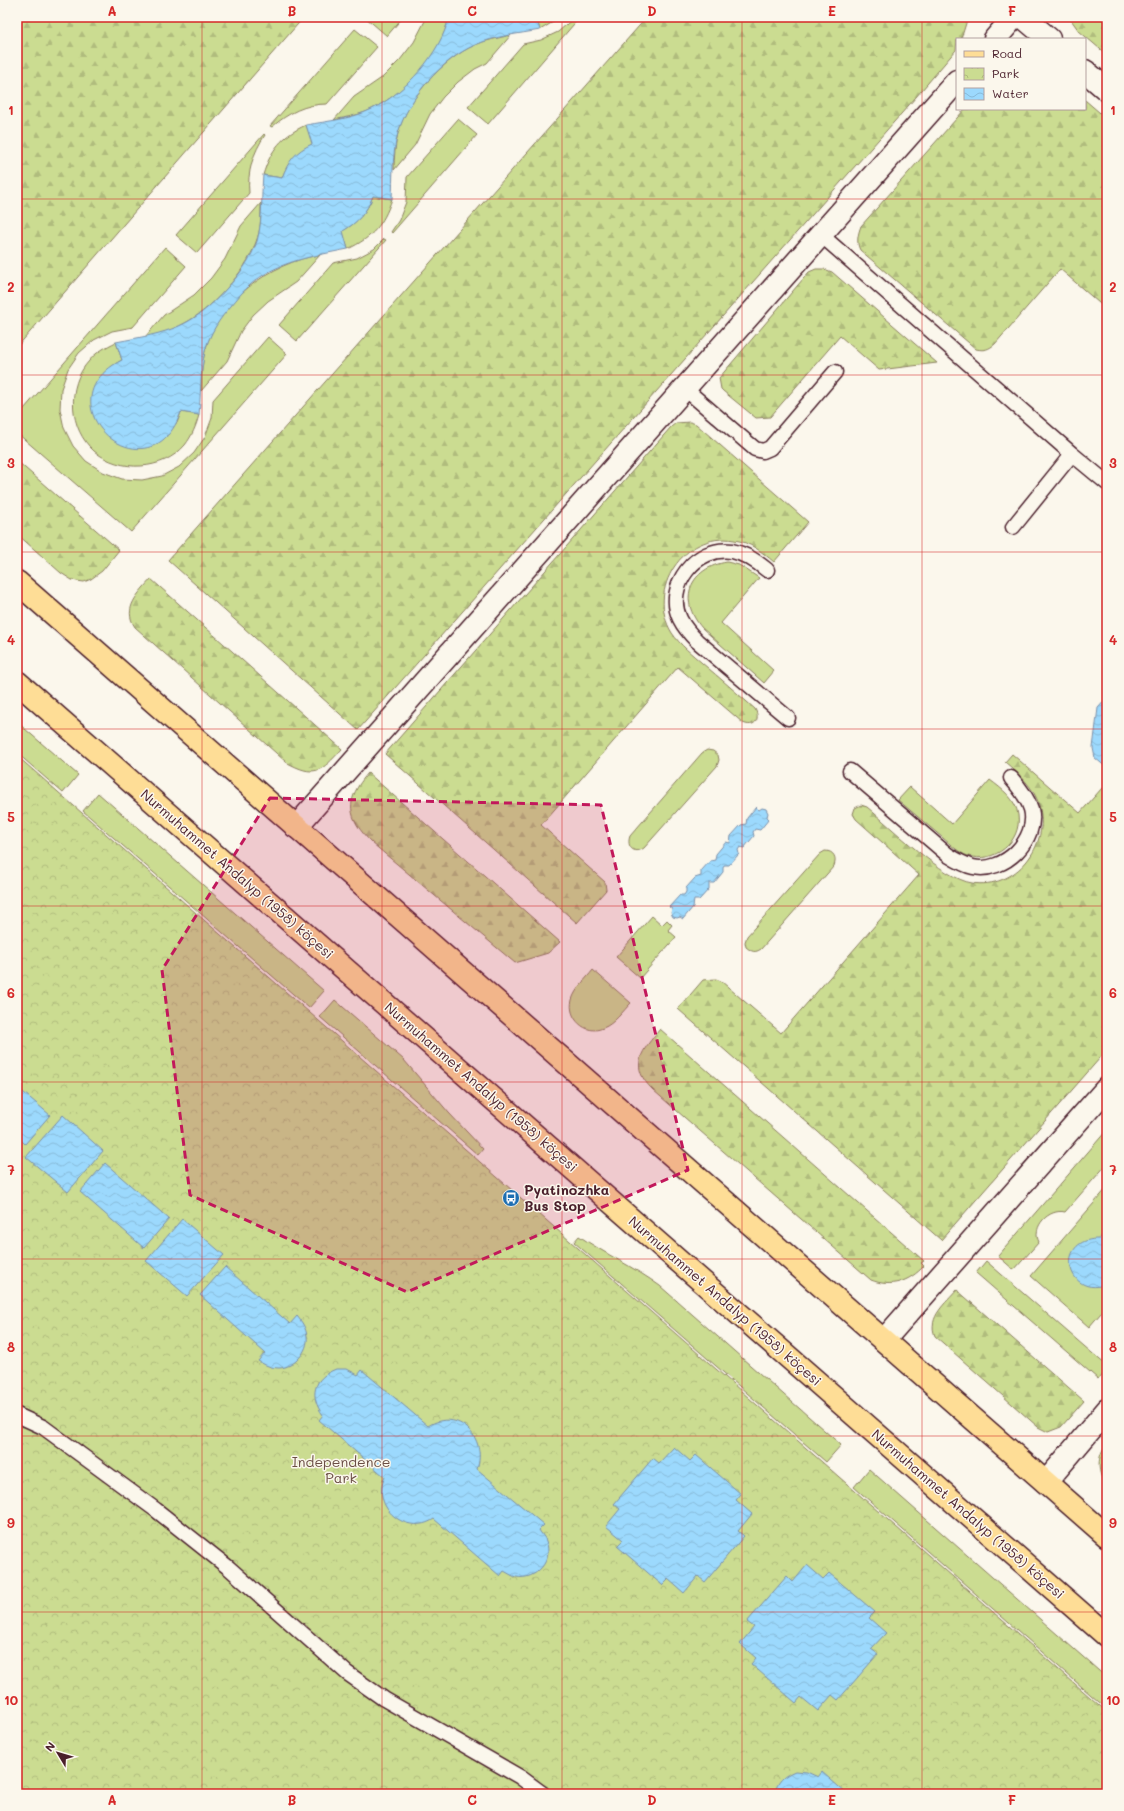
<svg xmlns="http://www.w3.org/2000/svg" width="1124" height="1811" viewBox="0 0 1124 1811" font-family="Mali,sans-serif">
  <style>
    .green { fill: #cbdc91; stroke: #8a7e5e }
    .forest { fill: url(#forest-firs); stroke: #8a7e5e }
    .park { fill: url(#park-crowns); stroke: #8a7e5e }
    .water { fill: url(#water-waves); stroke: #7b8fa9 }
    .lines { fill: none; stroke-linecap: round; stroke-linejoin: round }
    .lane-casing { stroke: #4a1f2b; stroke-width: 17 }
    .street-casing { stroke: #4a1f2b; stroke-width: 25 }
    .primary-casing { stroke: #4a1f2b; stroke-width: 25 }
    .lane { stroke: #fbf7ec; stroke-width: 14 }
    .street { stroke: #fbf7ec; stroke-width: 22 }
    .primary { stroke: #fedd96; stroke-width: 22 }
    .marked { fill: #c2185b; fill-opacity: 0.2; stroke: #c2185b; stroke-width: 3; stroke-dasharray: 8 5; stroke-linejoin: round }
    .grid { fill: none; stroke: #d62828; stroke-width: 1; stroke-opacity: 0.55 }
    .labels { text-anchor: middle; stroke-width: 3; stroke-linejoin: round; paint-order: stroke }
    .street-label { font-size: 14px; fill: #4a1f2b; stroke: #fbf7ec }
    .poi-label { font-size: 14px; font-weight: bold; fill: #4a1f2b; stroke: #fbf7ec; text-anchor: start }
    .park-label { font-size: 14px; fill: #6a4e44; stroke: #fbf7ec }
    .neatline { fill: none; stroke: #d62828; stroke-width: 1.5 }
    .grid-label { font-size: 13px; text-anchor: middle; font-weight: bold; fill: #d62828 }
  </style>
  <defs>
    <pattern id="forest-firs" width="22" height="20" patternUnits="userSpaceOnUse"><rect width="22" height="20" fill="#cbdc91"/><path d="M5 1l3.5 6h-7zM16 11l3.5 6h-7z" fill="#b0bc7d"/></pattern>
    <pattern id="park-crowns" width="20" height="18" patternUnits="userSpaceOnUse"><rect width="20" height="18" fill="#cbdc91"/><path d="M2 6a3 3 0 1 1 6 0M12 15a3 3 0 1 1 6 0" fill="none" stroke="#b0bc7d"/></pattern>
    <pattern id="water-waves" width="16" height="10" patternUnits="userSpaceOnUse"><rect width="16" height="10" fill="#9cd9fd"/><path d="M0 5q4-4 8 0t8 0" fill="none" stroke="#88bad9"/></pattern>
  </defs>
  <rect width="100%" height="100%" fill="#fbf7ec"/>
  <filter id="ink" filterUnits="userSpaceOnUse"><feTurbulence type="fractalNoise" baseFrequency=".025" numOctaves="2"/><feDisplacementMap in="SourceGraphic" scale="8" xChannelSelector="R" yChannelSelector="G"/><feConvolveMatrix kernelMatrix="1 2 1 2 8 2 1 2 1" color-interpolation-filters="sRGB"/></filter>
  <g filter="url(#ink)">
    <!-- green -->
    <path class="green" d="M365,17H403L387,36Z
      M427,17H449C441,55 406,92 372,109C361,115 346,117 334,120L354,97L383,77L400,60L414,42Z
      M536,17H558L553,22L540,30Z
      M575,17H580L488,124L468,107L523,44L541,40L558,32Z
      M355,29L377,47L327,104C305,104 288,113 272,127L270,126Z
      M511,35L487,63L475,69L458,82L443,97L430,114L415,145L394,170C394,158 395,145 398,133C407,99 443,59 475,45C486,40 499,38 511,35Z
      M458,119L477,135L392,233L391,232L399,220L406,202L407,177Z
      M306,125L313,144C297,151 288,162 282,178L263,175C271,149 282,136 306,125Z
      M264,134L265,135C253,153 247,172 249,193L197,253L176,235Z
      M373,196L392,199C383,225 373,237 348,249L342,231C357,223 367,212 373,196Z
      M261,203C261,216 261,230 256,242C250,260 239,274 227,288C204,314 179,331 145,337L164,315L194,295L211,278L225,259L241,226Z
      M384,239L386,240L297,341L279,325L333,263L357,258L374,249Z
      M165,247L186,266L133,327L112,331L94,340L79,353L68,369L61,389L60,409L64,428L73,446L86,461L103,472L122,479L142,480L162,476L179,467L194,453L205,437L212,418L213,400L268,337L287,354L131,532L17,433V417Z
      M320,255L296,282L268,301L253,315L241,331L227,361L201,391C201,378 202,363 205,351C218,301 271,262 320,255Z
      M116,342L122,360C103,370 93,385 92,406L177,423L181,412L199,415C196,426 192,436 185,445C163,471 120,473 94,451C69,429 66,386 89,361C96,352 106,347 116,342Z
      M727,562L739,565L759,578L721,623L774,671L764,683L702,628C677,599 690,568 727,562Z
      M17,722L78,775L63,793L17,753Z
      M707,750L713,751L718,755L719,760L717,766L644,848C634,855 626,847 630,836L702,753Z
      M990,780C1002,789 1016,799 1018,815C1022,842 994,864 968,856C959,853 950,844 943,838C928,825 913,813 898,800L910,787L952,824Z
      M98,793L324,991L309,1008L83,811Z
      M825,851C834,851 837,858 834,866L761,949C755,953 752,952 746,947L745,942L747,936L820,854Z
      M652,916L662,925L667,920L672,925L668,930L676,937L640,978L616,957Z
      M593,970L631,1003C623,1011 614,1024 603,1028C586,1036 567,1018 572,1000C575,989 586,979 593,970Z
      M335,1000L404,1060L449,1113L483,1149L478,1155L320,1017Z
      M1107,1130V1164L1065,1212C1049,1208 1031,1227 1039,1242L1014,1270L998,1256Z
      M1107,1188V1306L1089,1327L1031,1276Z
      M579,1236C605,1254 634,1267 660,1286L841,1445L826,1462L574,1242Z
      M986,1261L1107,1366V1369L1098,1379L976,1273Z
      M869,1469L1107,1678V1709L854,1487Z"/>
    <!-- forest -->
    <path class="forest" d="M17,17H304L17,347Z
      M647,17H968L961,39H957L956,50L916,97L358,730L168,560Z
      M1069,17H1107V55L1079,31Z
      M1085,100L1107,119V310L1060,269L995,344C989,349 985,351 976,349L860,250C856,242 858,234 861,226L965,109H1085Z
      M816,269H824L832,272L937,363L879,370L840,336L770,417L756,418L723,391L721,389L719,378L809,272Z
      M690,422L696,424L808,522L774,562C762,552 750,542 734,540C684,531 645,590 672,633C680,645 692,654 702,663C720,678 738,694 755,709C761,720 754,728 743,723L678,667L541,825L605,882L606,890L577,923L385,754L671,427L676,423Z
      M17,461L119,550L102,571L91,579L84,582L77,581L72,580L61,573L17,534Z
      M151,579L342,749C321,772 315,778 286,762L135,627C122,608 139,593 151,579Z
      M1012,754L1080,813L1102,788L1107,792V1050L941,1240L678,1009L703,980L716,979L721,981L781,1033L919,875L856,819L853,814L855,808L861,805L867,807C891,827 943,879 972,883C1015,890 1051,846 1039,805C1034,787 1019,774 1005,762Z
      M368,773L560,942L548,953L515,963L372,843C346,817 345,800 368,773Z
      M660,1029L924,1261L921,1263L924,1266C909,1282 891,1288 871,1280L653,1090C628,1066 642,1051 660,1029Z
      M957,1290L1084,1401L1061,1427L1048,1432L1038,1427L935,1336C927,1317 946,1303 957,1290Z
      M1107,1444V1487C1097,1474 1096,1456 1107,1444Z"/>
    <!-- park -->
    <path class="park" d="M17,756L1107,1712V1794H17Z"/>
    <!-- water -->
    <path class="water" d="M449,17H536L540,30C518,34 495,36 475,45C441,60 409,97 398,133C392,154 393,177 392,199L373,196C366,213 358,222 343,231L348,249C314,256 276,261 249,286C242,292 237,299 231,306C220,318 209,335 205,351C200,372 201,394 199,415L181,412C149,502 37,403 122,360L116,342C169,332 191,329 228,287C240,274 251,259 257,241C263,220 261,196 263,175L282,178C288,161 296,151 312,144L306,125C328,121 352,119 372,109C405,93 441,53 449,17Z
      M1107,698V768L1095,758L1093,748L1098,708Z
      M756,807L759,810L762,808L766,809L768,813L767,817L769,819L760,830L755,829L753,832L754,836L744,848L740,847L738,850L739,854L729,865H724L723,868V872L714,883H709V889L699,900H694L693,907L683,919L680,917L677,918L673,917L671,913L672,909L669,907L680,895H684L686,892V888L695,878L701,876V871L710,861L715,860L716,854L726,842L730,843L731,836L741,825L746,824L747,818Z
      M17,1087L50,1115L25,1144L17,1136Z
      M63,1115L103,1151L68,1192L26,1157Z
      M105,1163L169,1219L144,1248L80,1192Z
      M182,1219L224,1255L187,1296L146,1261Z
      M1107,1230V1284C1066,1300 1054,1238 1099,1239Z
      M225,1267L290,1324L297,1316C302,1322 306,1328 307,1336C309,1351 294,1368 279,1368C271,1368 265,1365 258,1361L265,1353L200,1295Z
      M336,1369H347L358,1375L362,1370L428,1426C458,1407 488,1438 477,1469L544,1525L539,1530C541,1534 545,1537 546,1541C554,1560 536,1581 516,1577C512,1576 508,1573 504,1571L500,1576L434,1519C407,1537 370,1507 385,1477L319,1420L323,1415C309,1396 313,1378 336,1369Z
      M674,1447L690,1461L696,1455L741,1494L736,1500L752,1514L738,1531L744,1536L705,1582L698,1576L684,1593L668,1579L662,1585L617,1546L623,1540L606,1526L620,1509L614,1504L653,1458L659,1463Z
      M807,1565L823,1579L829,1573L875,1612L869,1618L886,1633L871,1649L878,1654L838,1700L832,1695L818,1711L801,1697L796,1703L751,1664L756,1658L740,1644L754,1627L747,1622L787,1576L793,1582Z
      M795,1771L807,1772L818,1777L822,1772L847,1794H774C778,1781 783,1776 795,1771Z"/>
    <g class="lines">
      <!-- lane casing -->
      <g class="lane-casing">
        <path id="lane" d="M820,234L1072,454L1013,527
          M684,388L755,449L763,451L770,448L835,372
          M1072,454L1107,483
          M767,570C756,561 746,554 732,551C697,545 664,586 680,619C684,627 690,634 697,641L788,718
          M850,771L948,855C956,860 964,865 973,867C1004,874 1039,839 1031,809C1027,797 1019,787 1011,778
          M17,1415L43,1427L156,1510L229,1568L347,1673L384,1699L520,1777L543,1794"/>
      </g>
      <!-- street casing -->
      <g class="street-casing">
        <path id="street" d="M1023,17L1049,39
          M995,39L1014,17
          M1085,71L1107,90
          M296,827L957,81
          M884,1340L1107,1088
          M1046,1482L1107,1410"/>
      </g>
      <!-- primary casing -->
      <g class="primary-casing">
        <path id="primary" d="M17,582L1107,1536
          M17,682L1107,1636"/>
      </g>
      <!-- lane -->
      <use href="#lane" class="lane"/>
      <!-- street -->
      <use href="#street" class="street"/>
      <!-- primary -->
      <use href="#primary" class="primary"/>
    </g>
  </g>
  <!-- marked area -->
  <path class="marked" d="M270,798L601,805L688,1170L407,1292L190,1195L162,970Z"/>
  <!-- grid -->
  <path class="grid" d="M202,17V1794M382,17V1794M562,17V1794M742,17V1794M922,17V1794M17,199H1107M17,375H1107M17,552H1107M17,729H1107M17,906H1107M17,1082H1107M17,1259H1107M17,1436H1107M17,1612H1107"/>
  <!-- icons -->
  <defs>
    <g id="bus-disc" transform="scale(0.9)"><circle r="9.5" fill="#1f6fb2" stroke="#fbf7ec"/><path d="M-5-6H5V4H4V6H2V4H-2V6H-4V4H-5ZM-3.5-4V0h7V-4ZM-3.5 1.2v1.5H-2V1.2ZM2 1.2v1.5H3.5V1.2Z" fill="#fff"/></g>
  </defs>
  <g fill-rule="evenodd">
    <use href="#bus-disc" x="511" y="1198"/>
  </g>
  <g class="labels">
    <!-- street labels -->
    <g class="street-label">
      <text transform="translate(237 874) rotate(41)" y="5">Nurmuhammet Andalyp (1958) köçesi</text>
      <text transform="translate(481 1087) rotate(41)" y="5">Nurmuhammet Andalyp (1958) köçesi</text>
      <text transform="translate(725 1301) rotate(41)" y="5">Nurmuhammet Andalyp (1958) köçesi</text>
      <text transform="translate(968 1514) rotate(41)" y="5">Nurmuhammet Andalyp (1958) köçesi</text>
    </g>
    <!-- poi labels -->
    <g class="poi-label">
      <text x="524" y="1195">Pyatinozhka<tspan x="524" dy="16">Bus Stop</tspan></text>
    </g>
    <!-- park labels -->
    <g class="park-label">
      <text x="341" y="1467">Independence<tspan x="341" dy="16">Park</tspan></text>
    </g>
  </g>
  <!-- margin -->
  <rect width="1124" height="1811" fill="none" stroke="#fbf7ec" stroke-width="44"/>
  <!-- legend -->
  <rect x="956" y="38" width="130" height="72" fill="#fbf7ec" stroke="#b4a19f"/>
  <rect x="964" y="51" width="20" height="6" fill="#fedd96" stroke="#b4a19f"/>
  <text x="992" y="58" font-size="12" fill="#4a1f2b">Road</text>
  <rect x="964" y="68" width="20" height="12" fill="url(#park-crowns)" stroke="#b4a19f"/>
  <text x="992" y="78" font-size="12" fill="#4a1f2b">Park</text>
  <rect x="964" y="88" width="20" height="12" fill="url(#water-waves)" stroke="#b4a19f"/>
  <text x="992" y="98" font-size="12" fill="#4a1f2b">Water</text>
  <!-- north arrow -->
  <g transform="translate(58 1753) rotate(308)" stroke="#fbf7ec" stroke-width="3" paint-order="stroke">
  <path d="M0-3L7 15L0 10L-7 15Z" fill="#4a1f2b"/>
  <text y="-6" font-size="11" font-weight="bold" text-anchor="middle" fill="#4a1f2b">N</text>
  </g>
  <rect x="22" y="22" width="1080" height="1767" class="neatline"/>
  <g class="grid-label">
    <text x="112" y="16">A</text>
    <text x="292" y="16">B</text>
    <text x="472" y="16">C</text>
    <text x="652" y="16">D</text>
    <text x="832" y="16">E</text>
    <text x="1012" y="16">F</text>
    <text x="11" y="115">1</text>
    <text x="1113" y="115">1</text>
    <text x="11" y="292">2</text>
    <text x="1113" y="292">2</text>
    <text x="11" y="468">3</text>
    <text x="1113" y="468">3</text>
    <text x="11" y="645">4</text>
    <text x="1113" y="645">4</text>
    <text x="11" y="822">5</text>
    <text x="1113" y="822">5</text>
    <text x="11" y="998">6</text>
    <text x="1113" y="998">6</text>
    <text x="11" y="1175">7</text>
    <text x="1113" y="1175">7</text>
    <text x="11" y="1352">8</text>
    <text x="1113" y="1352">8</text>
    <text x="11" y="1528">9</text>
    <text x="1113" y="1528">9</text>
    <text x="11" y="1705">10</text>
    <text x="1113" y="1705">10</text>
    <text x="112" y="1805">A</text>
    <text x="292" y="1805">B</text>
    <text x="472" y="1805">C</text>
    <text x="652" y="1805">D</text>
    <text x="832" y="1805">E</text>
    <text x="1012" y="1805">F</text>
  </g>
</svg>
